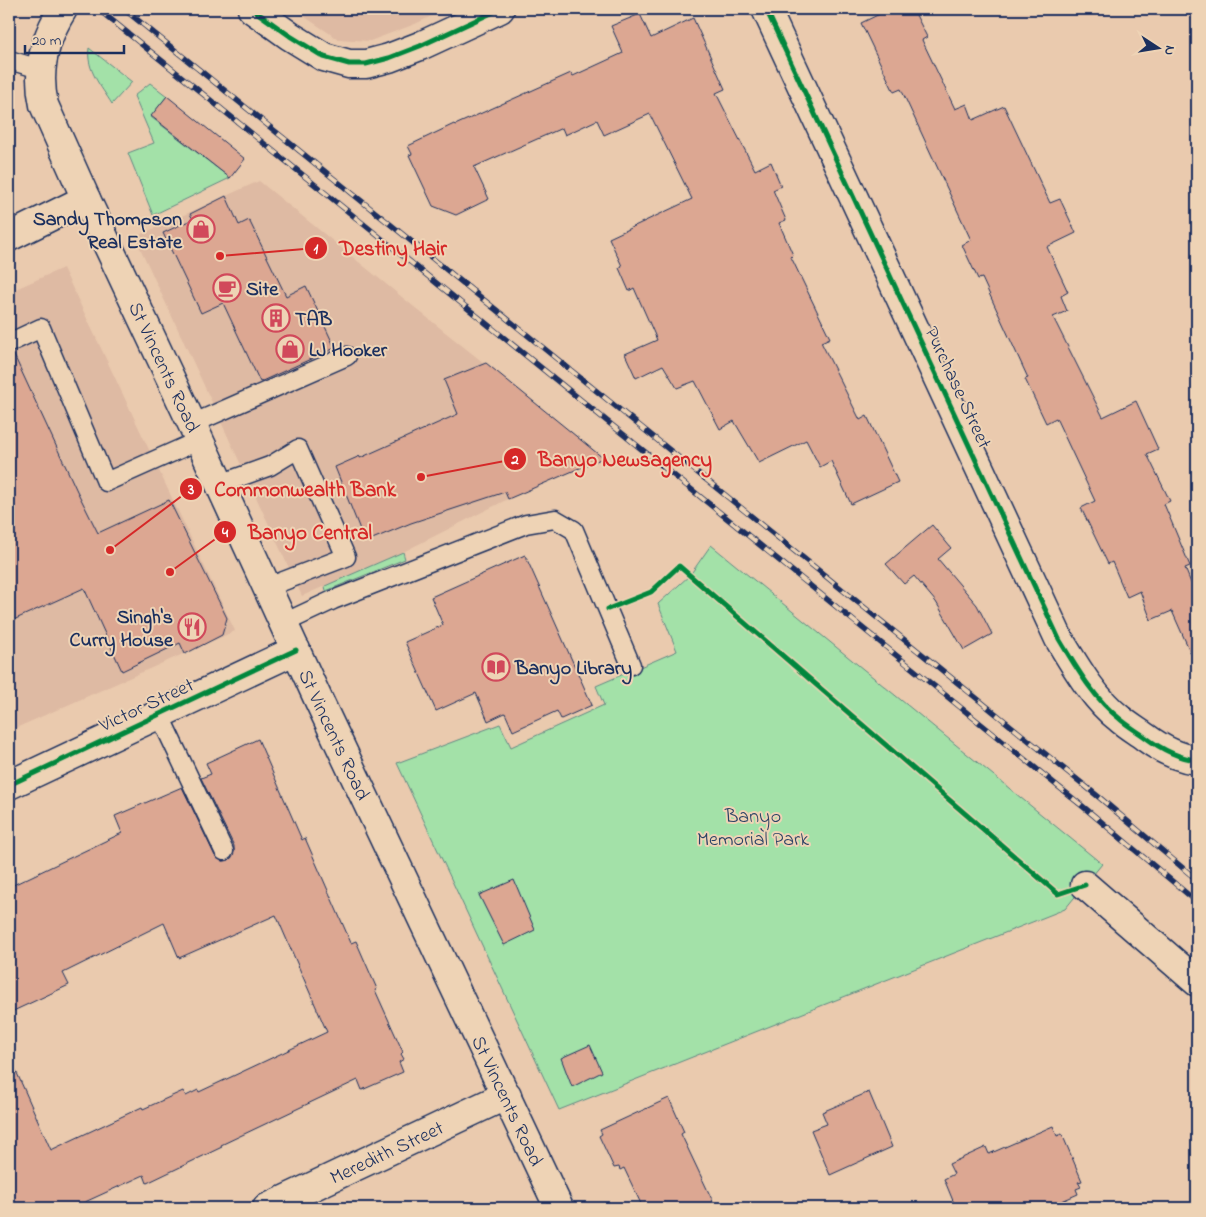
<svg xmlns="http://www.w3.org/2000/svg" width="1206" height="1217" viewBox="0 0 1206 1217" font-family="'Indie Flower',sans-serif">
  <style>
    .built { fill: #debaa3 }
    .green { fill: #a3e1a8; stroke: #5f8883 }
    .building { fill: #dca792; stroke: #1b2f5e }
    .lines { fill: none; stroke-linecap: round; stroke-linejoin: round }
    .lane-casing { stroke: #1b2f5e; stroke-width: 21 }
    .street-casing { stroke: #1b2f5e; stroke-width: 31 }
    .secondary-casing { stroke: #1b2f5e; stroke-width: 31 }
    .lane { stroke: #eed3b5; stroke-width: 18 }
    .street { stroke: #eed3b5; stroke-width: 28 }
    .secondary { stroke: #eed3b5; stroke-width: 28 }
    .rail-casing { stroke: #1b2f5e; stroke-width: 5.5 }
    .rail { stroke: #eed3b5; stroke-width: 4; stroke-dasharray: 11; stroke-linecap: butt }
    .cycleway-casing { stroke: #eed3b5; stroke-width: 8 }
    .cycleway { stroke: #00873e; stroke-width: 5 }
    .labels { text-anchor: middle; stroke-width: 4; stroke-linejoin: round; paint-order: stroke }
    .poi-label { font-size: 20px; font-weight: bold; fill: #1b2f5e; stroke: #eed3b5; text-anchor: start }
    .street-label { font-size: 20px; fill: #1b2f5e; stroke: #eed3b5 }
    .park-label { font-size: 20px; fill: #294165; stroke: #eed3b5 }
    .leader { fill: none; stroke: #d62828; stroke-width: 2 }
    .callout-dot { fill: #d62828; stroke: #eed3b5; stroke-width: 2 }
    .mark-label { font-size: 15px; text-anchor: middle; font-weight: bold; fill: #fff }
    .callout-label { font-size: 21px; text-anchor: middle; font-weight: bold; fill: #d62828; stroke: #eed3b5; stroke-width: 4; stroke-linejoin: round; paint-order: stroke }
  </style>
  <rect width="100%" height="100%" fill="#eacaae"/>
  <filter id="ink" filterUnits="userSpaceOnUse"><feTurbulence type="fractalNoise" baseFrequency=".02" numOctaves="2"/><feDisplacementMap in="SourceGraphic" scale="10" xChannelSelector="R" yChannelSelector="G"/><feConvolveMatrix kernelMatrix="1 2 1 2 8 2 1 2 1" color-interpolation-filters="sRGB"/></filter>
  <g filter="url(#ink)">
    <!-- built -->
    <path class="built" d="M293,9H446L415,24L370,41L338,39Z
      M259,181L445,332L603,458L508,499L403,552L302,596L135,237Z
      M63,268L235,631L9,731V292Z"/>
    <!-- green -->
    <path class="green" d="M89,48L132,82L112,104C101,86 86,70 89,48Z
      M150,83L167,96L151,117L230,178L153,215L128,153L154,143L134,96Z
      M711,545L1102,864L1065,909L559,1110L397,763L500,724L511,747L604,705L596,686L677,651L658,604L690,575Z
      M403,552L405,559L326,591L325,586Z"/>
    <!-- building -->
    <path class="building" d="M890,9H913L927,37L922,40L955,109L967,104L973,120L1004,106L1050,203L1060,199L1076,233L1047,247L1068,292L1061,296L1067,311L1053,317L1103,417L1136,401L1158,449L1147,454L1170,501L1164,504L1190,566L1185,568L1197,598V667L1172,611L1151,620L1140,591L1127,597L1112,562L1108,564L1081,508L1095,501L1056,418L1046,423L1025,379L1028,378L982,278L978,279L962,245L971,240L901,89L894,92L861,23Z
      M640,14L651,38L693,18L725,89L716,93L755,170L771,162L781,186L773,190L786,220L779,223L793,255L791,257L830,338L821,342L860,420L867,416L898,482L851,504L831,461L820,467L806,440L759,463L734,421L720,429L695,381L677,388L663,365L636,378L625,354L657,340L634,288L629,291L619,268L622,266L609,238L692,199L650,114L604,135L597,120L565,135L562,128L474,167L489,199L456,215L433,206L409,155L412,154L408,146L454,124L455,125L571,73L573,76L623,53L611,26Z
      M167,96L245,159L230,178L151,116Z
      M226,196L239,225L249,220L286,296L306,286L335,348L260,382L223,303L201,313L163,233L193,219L190,214Z
      M13,353L77,491L98,533L169,500L227,618L222,635L185,654L180,643L122,671L84,588L9,622V354Z
      M486,363L603,458L508,499L505,492L411,523L365,542L335,467L360,456V458L458,414L444,380Z
      M932,525L951,548L938,559L977,605L992,634L964,650L936,602L914,576L904,584L886,564Z
      M525,555L592,705L561,719L557,711L513,731L505,713L488,721L476,693L436,711L405,642L443,625L431,597Z
      M258,739L302,840L305,838L351,943L356,941L377,989L375,990L403,1052L401,1054L404,1059L399,1062L403,1072L362,1090L358,1080L221,1145L222,1147L147,1183L144,1175L72,1208H9V1055L51,1150L142,1107L143,1109L183,1091L186,1096L198,1090L199,1092L327,1032L276,915L179,958L164,923L63,973L69,985L9,1013V887L122,833L115,816L182,787L215,856L223,861L229,860L234,852V846L201,778L211,774L206,763Z
      M514,880L535,930L504,945L479,895Z
      M590,1045L602,1072L572,1087L561,1058Z
      M869,1092L892,1147L830,1175L811,1130L827,1124L822,1112Z
      M669,1098L684,1132L681,1134L716,1208H643L624,1168L620,1170L619,1167L614,1168L599,1136L602,1134L600,1130Z
      M1053,1126L1057,1136L1062,1134L1082,1181L1078,1182L1081,1187L1076,1189L1078,1194L1046,1208H956L944,1179L954,1174L949,1164L986,1147L989,1154Z"/>
    <g class="lines">
      <!-- lane casing -->
      <g class="lane-casing">
        <path id="lane" d="M9,60L40,69
          M9,343L41,328L106,482L200,440
          M192,424L347,356
          M220,484L270,466L298,449L346,557L268,587
          M284,623L333,600L526,524L555,519L574,530L631,665
          M159,714L224,851"/>
      </g>
      <!-- street casing -->
      <g class="street-casing">
        <g id="street">
          <path d="M766,9L1059,639C1076,667 1094,699 1120,719C1128,726 1137,731 1145,737C1161,749 1177,758 1197,760"/>
          <path d="M9,785L296,650"/>
          <path d="M1085,885L1197,982"/>
          <path id="s1" d="M267,1208L507,1095"/>
        </g>
      </g>
      <!-- secondary casing -->
      <g class="secondary-casing">
        <g id="secondary">
          <path id="s2" d="M63,9C44,39 36,70 44,105L86,199L192,424L319,701L559,1208"/>
          <path d="M252,9L290,36L324,57L349,64H366L389,58L420,46L500,9"/>
          <path d="M9,237L86,199"/>
        </g>
      </g>
      <!-- lane -->
      <use href="#lane" class="lane"/>
      <!-- street -->
      <use href="#street" class="street"/>
      <!-- secondary -->
      <use href="#secondary" class="secondary"/>
      <!-- rail casing -->
      <g class="rail-casing">
        <path id="rail" d="M98,9L1086,809L1197,902
          M124,9L1100,798L1197,880"/>
      </g>
      <!-- rail -->
      <use href="#rail" class="rail"/>
      <!-- cycleway casing -->
      <g class="cycleway-casing">
        <path id="cycleway" d="M252,9L290,36L324,57L349,64H366L389,58L420,46L500,9
          M766,9L1059,639C1076,667 1094,699 1120,719C1128,726 1137,731 1145,737C1161,749 1177,758 1197,760
          M608,609L651,592L679,566L1058,894L1085,885
          M9,785L296,650"/>
      </g>
      <!-- cycleway -->
      <use href="#cycleway" class="cycleway"/>
    </g>
  </g>
  <!-- icons -->
  <defs>
    <g id="shop-ring" transform="scale(1.4375)"><circle r="9.5" fill="#eed3b5" stroke="#d1495b" stroke-width="1.5"/><path d="M-5-2.5h2.3a2.7 3.5 0 0 1 5.4 0H5L5.5 6h-11ZM-1.5-2.5h3a1.5 2.3 0 0 0-3 0Z" fill="#d1495b"/></g>
    <g id="cafe-ring" transform="scale(1.4375)"><circle r="9.5" fill="#eed3b5" stroke="#d1495b" stroke-width="1.5"/><path d="M-5.5-4.5H6V0H3Q3 3.5 0 3.5H-2.5Q-5.5 3.5-5.5 0ZM3-3.2v2h1.7v-2ZM-6 4.5H4V6H-6Z" fill="#d1495b"/></g>
    <g id="building-ring" transform="scale(1.4375)"><circle r="9.5" fill="#eed3b5" stroke="#d1495b" stroke-width="1.5"/><path d="M-4-6H4V6H1V3H-1V6H-4ZM-2.5-4.3h1.7v1.8h-1.7ZM.8-4.3h1.7v1.8H.8ZM-2.5-1h1.7V.8h-1.7ZM.8-1h1.7V.8H.8Z" fill="#d1495b"/></g>
    <g id="restaurant-ring" transform="scale(1.4375)"><circle r="9.5" fill="#eed3b5" stroke="#d1495b" stroke-width="1.5"/><path d="M-5-6h1v4h1v-4h1v4h1v-4h1v5L-1.5 .5V6h-2V.5L-5-1ZM5-6V6H3V1.5H1.5Q1.5-4 5-6Z" fill="#d1495b"/></g>
    <g id="library-ring" transform="scale(1.4375)"><circle r="9.5" fill="#eed3b5" stroke="#d1495b" stroke-width="1.5"/><path d="M-6-4Q-3-5.5-.7-3.5V5Q-3 3-6 4ZM6-4Q3-5.5 .7-3.5V5Q3 3 6 4Z" fill="#d1495b"/></g>
  </defs>
  <g fill-rule="evenodd">
    <use href="#shop-ring" x="201" y="229"/>
    <use href="#cafe-ring" x="227" y="288"/>
    <use href="#building-ring" x="276" y="318"/>
    <use href="#shop-ring" x="290" y="349"/>
    <use href="#restaurant-ring" x="192" y="627"/>
    <use href="#library-ring" x="496" y="667"/>
  </g>
  <g class="labels">
    <!-- poi labels -->
    <g class="poi-label">
      <text x="182" y="225" text-anchor="end">Sandy Thompson<tspan x="182" dy="23">Real Estate</tspan></text>
      <text x="246" y="295">Site</text>
      <text x="295" y="325">TAB</text>
      <text x="309" y="356">LJ Hooker</text>
      <text x="173" y="623" text-anchor="end">Singh's<tspan x="173" dy="23">Curry House</tspan></text>
      <text x="515" y="674">Banyo Library</text>
    </g>
    <!-- street labels -->
    <g class="street-label">
      <text dy="7" stroke="none"><textPath href="#s2" startOffset="389">St Vincents Road</textPath></text>
      <text transform="translate(959 387) rotate(65)" y="7">Purchase Street</text>
      <text transform="translate(146 704) rotate(-25)" y="7">Victor Street</text>
      <text dy="7" stroke="none"><textPath href="#s2" startOffset="794">St Vincents Road</textPath></text>
      <text dy="7" stroke="none"><textPath href="#s2" startOffset="1199">St Vincents Road</textPath></text>
      <text dy="7" stroke="none"><textPath href="#s1" startOffset="132">Meredith Street</textPath></text>
    </g>
    <!-- park labels -->
    <g class="park-label">
      <text x="753" y="822">Banyo<tspan x="753" dy="23">Memorial Park</tspan></text>
    </g>
  </g>
  <!-- callouts -->
  <path class="leader" d="M220 256L316 248M421 477L515 459M110 550L191 489M170 572L225 532"/>
  <g class="callout-dot">
    <circle cx="220" cy="256" r="5"/>
    <circle cx="421" cy="477" r="5"/>
    <circle cx="110" cy="550" r="5"/>
    <circle cx="170" cy="572" r="5"/>
    <circle cx="316" cy="248" r="12"/>
    <circle cx="515" cy="459" r="12"/>
    <circle cx="191" cy="489" r="12"/>
    <circle cx="225" cy="532" r="12"/>
  </g>
  <g class="mark-label">
    <text x="316" y="253">1</text>
    <text x="515" y="464">2</text>
    <text x="191" y="494">3</text>
    <text x="225" y="537">4</text>
  </g>
  <g class="callout-label">
    <text x="393" y="255">Destiny Hair</text>
    <text x="625" y="466">Banyo Newsagency</text>
    <text x="305" y="496">Commonwealth Bank</text>
    <text x="310" y="539">Banyo Central</text>
  </g>
  <!-- margin -->
  <rect width="1206" height="1217" fill="none" stroke="#eed3b5" stroke-width="30"/>
  <rect x="15" y="15" width="1176" height="1187" fill="none" stroke="#1b2f5e" stroke-width="2" filter="url(#ink)"/>
  <!-- north arrow -->
  <g transform="translate(1158 48) rotate(102)" stroke="#eed3b5" stroke-width="4" paint-order="stroke">
  <path d="M0-4L9 19L0 12L-9 19Z" fill="#1b2f5e"/>
  <text y="-8" font-size="14" font-weight="bold" text-anchor="middle" fill="#1b2f5e">N</text>
  </g>
  <!-- scale -->
  <path d="M25 45v8h99v-8" fill="none" stroke="#1b2f5e" stroke-width="2.5"/>
  <text x="32" y="45" font-size="15" fill="#1b2f5e" stroke="#eed3b5" stroke-width="4" paint-order="stroke">20 m</text>
</svg>
